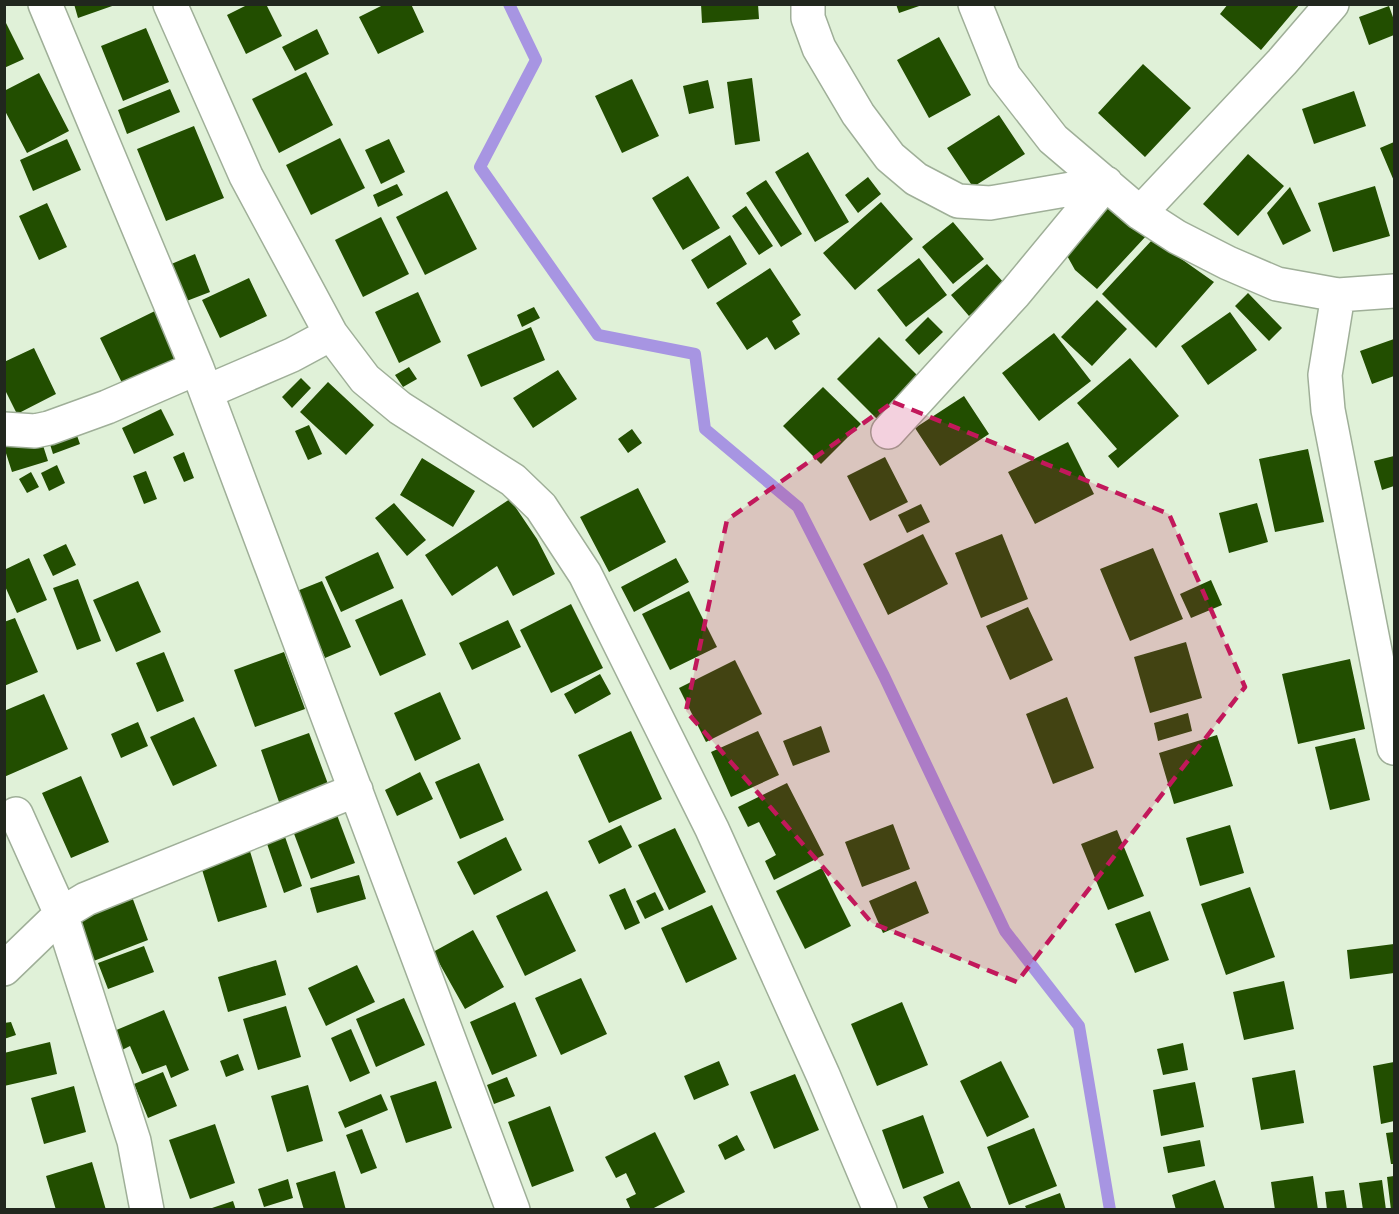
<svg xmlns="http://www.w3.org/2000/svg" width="1399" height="1214" viewBox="0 0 1399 1214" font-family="Commissioner,sans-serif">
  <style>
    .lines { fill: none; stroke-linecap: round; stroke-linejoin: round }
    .stream { stroke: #a795e2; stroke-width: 12 }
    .building { fill: #224e00 }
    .minor-casing { stroke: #9faf98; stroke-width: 36 }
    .minor { stroke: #fff; stroke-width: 33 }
    .marked { fill: #c2185b; fill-opacity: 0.2; stroke: #c2185b; stroke-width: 4.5; stroke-dasharray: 12 8; stroke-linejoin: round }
  </style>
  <rect width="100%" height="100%" fill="#e0f1d8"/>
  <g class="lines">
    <!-- stream -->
    <path class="stream" d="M509,4L536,60L480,167L598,335L695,354L705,429L798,507L884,676L1005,931L1079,1026L1110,1210"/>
  </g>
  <!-- building -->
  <path class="building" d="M74,4H115V5L78,18Z
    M249,4H266L282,36L246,54L227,15Z
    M385,4H411L424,32L378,54L359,17Z
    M701,4H758L759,19L702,23Z
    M896,4H922V5L899,13Z
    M1228,4H1300L1261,50L1220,14Z
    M1389,6L1394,20V35L1369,45L1359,17Z
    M4,19L24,59L4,68Z
    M146,28L169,82L123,101L101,46Z
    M317,29L329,54L295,71L282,47Z
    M939,37L971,95L929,118L897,60Z
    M1143,64L1191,108L1145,157L1098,113Z
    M306,72L333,125L279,153L252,99Z
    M39,73L69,131L27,153L4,109V91Z
    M752,78L760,141L735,145L727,82Z
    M632,79L659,136L622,153L595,96Z
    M708,80L714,108L689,114L683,86Z
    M170,89L180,112L127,134L118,110Z
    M1354,91L1366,126L1314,144L1302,109Z
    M999,115L1025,154L973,187L947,148Z
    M194,126L224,198L166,221L137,149Z
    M340,138L365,188L311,215L286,165Z
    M67,139L81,170L33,191L20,160Z
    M389,139L405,172L381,184L365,150Z
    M1394,142V181L1380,148Z
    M808,152L849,222L815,242L775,172Z
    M1248,154L1284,186L1238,236L1203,204Z
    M688,176L720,228L683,250L652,198Z
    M868,177L881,194L858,213L845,195Z
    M766,180L802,234L781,247L746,193Z
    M397,184L403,195L378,207L373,195Z
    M1375,186L1390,236L1333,252L1318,203Z
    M1290,187L1311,231L1283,245L1267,213Z
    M447,191L477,249L425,275L396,217Z
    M881,202L913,239L855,290L823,253Z
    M47,203L67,247L39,260L19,216Z
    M1105,205L1147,235L1097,289L1075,270L1065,252Z
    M746,206L773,246L759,255L732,216Z
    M381,217L409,274L363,297L335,240Z
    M953,222L984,259L953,284L922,247Z
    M730,235L747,264L708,289L691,260Z
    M1153,239L1214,282L1156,348L1102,294Z
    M195,254L210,292L184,302L169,265Z
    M919,258L947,295L906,327L877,290Z
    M987,264L1005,284L969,316L951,295Z
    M770,268L801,315L792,321L800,334L775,350L767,337L747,350L716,303Z
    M249,278L267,316L220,338L202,300Z
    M418,292L441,342L399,363L375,312Z
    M1248,293L1282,328L1269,341L1235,306Z
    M1097,300L1127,329L1092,366L1061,337Z
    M534,307L540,318L522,327L517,315Z
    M159,309L182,358L124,387L100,338Z
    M1230,312L1257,350L1208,385L1181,346Z
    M928,317L943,332L919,355L905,340Z
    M531,327L545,360L481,387L467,355Z
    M1054,333L1091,381L1039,421L1002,373Z
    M879,337L920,378L878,420L837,379Z
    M1394,339V376L1372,384L1360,351Z
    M34,348L56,394L17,414L4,388V362Z
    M1130,358L1179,416L1118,468L1108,456L1117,449L1077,403Z
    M409,367L417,379L403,387L395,375Z
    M558,370L577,399L533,428L513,398Z
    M301,378L311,388L292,408L282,397Z
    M328,382L374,425L346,455L300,412Z
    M823,387L861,424L821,464L783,426Z
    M964,396L989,434L940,466L915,428Z
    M161,409L174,435L134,454L122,428Z
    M309,425L322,454L308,460L295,431Z
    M632,429L642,443L628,453L618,439Z
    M75,430L80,444L53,454L49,441Z
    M40,436L48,461L12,472L4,447Z
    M1068,442L1094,494L1035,524L1008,472Z
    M1308,449L1324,522L1275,532L1259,459Z
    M184,452L194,478L184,482L173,457Z
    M1394,456V486L1382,490L1374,461Z
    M885,457L908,502L870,521L847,476Z
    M422,458L475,491L453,527L400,495Z
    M57,465L65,483L49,491L41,473Z
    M146,471L157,499L144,504L133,476Z
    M31,472L39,487L27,493L19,479Z
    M638,488L666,542L609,572L580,517Z
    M510,499L537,539L555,574L513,596L497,566L452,596L425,555Z
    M394,503L426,540L407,556L375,518Z
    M1257,503L1268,542L1229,553L1219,513Z
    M921,504L930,522L907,533L898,515Z
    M923,534L948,584L888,615L863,564Z
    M1002,534L1028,599L981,618L955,553Z
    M66,544L76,565L53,576L43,555Z
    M1153,548L1183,619L1130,641L1100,569Z
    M378,552L394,588L341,612L325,577Z
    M29,558L47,600L17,613L4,584V570Z
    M676,558L689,582L634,612L621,587Z
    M78,579L101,641L77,650L53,588Z
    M1211,580L1222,605L1191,618L1180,594Z
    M138,581L161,632L116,652L93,600Z
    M322,581L351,647L325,658L297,591Z
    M689,591L717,647L670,670L642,614Z
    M402,599L426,655L380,676L355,620Z
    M571,604L603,668L551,693L520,630Z
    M1028,607L1053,660L1010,680L986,626Z
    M15,618L38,672L4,686V622Z
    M508,620L521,647L472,670L459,643Z
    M1186,642L1202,698L1150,713L1134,657Z
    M164,652L184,701L157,712L136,663Z
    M284,652L305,709L255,727L234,670Z
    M1350,659L1365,729L1298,744L1282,674Z
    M735,660L762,714L706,742L679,688Z
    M600,674L611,694L575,714L564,694Z
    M440,692L461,739L415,761L394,713Z
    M44,694L68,749L4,777V711Z
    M1067,697L1094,768L1053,784L1026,714Z
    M1188,713L1192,731L1158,741L1154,723Z
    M194,717L217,766L173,786L150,737Z
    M138,722L148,746L121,758L111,734Z
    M821,726L830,752L793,766L783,741Z
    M631,731L662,799L609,823L578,755Z
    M758,731L779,775L731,797L711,752Z
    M309,733L328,784L279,802L261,750Z
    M1217,735L1233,786L1174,804L1159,753Z
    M1355,738L1370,800L1330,810L1315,747Z
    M479,763L504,820L460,839L435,782Z
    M420,772L433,799L397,816L385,790Z
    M81,776L109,842L71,858L42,793Z
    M787,783L824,855L774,880L765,861L776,855L759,822L748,827L738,807Z
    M334,807L355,863L311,879L290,823Z
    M893,824L910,869L862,887L845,842Z
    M621,825L632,847L599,864L588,841Z
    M1230,825L1244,873L1200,886L1186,838Z
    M675,828L706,892L669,910L638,845Z
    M1117,830L1144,896L1108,910L1081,844Z
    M283,831L302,886L284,893L265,838Z
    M506,837L522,870L474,895L457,862Z
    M249,848L267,907L218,922L200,863Z
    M822,868L851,926L805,949L776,891Z
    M359,875L366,899L317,913L310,888Z
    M916,881L929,913L883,933L869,901Z
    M1250,887L1275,957L1226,975L1201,904Z
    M625,888L640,923L625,930L609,895Z
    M547,891L576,951L525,976L496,916Z
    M655,892L664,910L645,919L636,901Z
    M131,894L148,940L91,962L74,915Z
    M712,905L737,959L686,983L661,928Z
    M1150,911L1169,960L1135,973L1115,924Z
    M473,930L504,987L465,1009L433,952Z
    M1394,944V973L1350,979L1347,950Z
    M144,946L154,972L108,989L98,963Z
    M276,960L286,995L228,1012L218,977Z
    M357,965L375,1002L326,1026L308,988Z
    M581,978L607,1034L561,1055L535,998Z
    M1284,981L1294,1029L1244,1040L1233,992Z
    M404,998L425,1045L376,1067L356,1019Z
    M515,1002L537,1056L492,1075L470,1022Z
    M902,1002L928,1065L877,1086L851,1024Z
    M286,1006L301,1057L258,1070L243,1019Z
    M164,1010L189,1070L171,1078L166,1065L142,1074L130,1046L122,1050L114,1031Z
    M11,1022L16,1035L4,1039V1023Z
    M351,1029L370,1073L350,1082L331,1038Z
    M50,1042L57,1074L4,1086V1053Z
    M1183,1043L1188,1070L1163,1075L1157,1049Z
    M238,1054L244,1070L226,1077L220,1061Z
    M719,1061L729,1085L694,1100L684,1076Z
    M1001,1061L1029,1117L987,1137L960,1081Z
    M1394,1062V1121L1381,1124L1373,1066Z
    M1295,1070L1304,1123L1261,1130L1252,1078Z
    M163,1072L177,1106L148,1118L134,1084Z
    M795,1074L819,1130L774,1149L750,1092Z
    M507,1077L515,1096L494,1104L487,1085Z
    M436,1081L452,1128L406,1143L390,1096Z
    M1195,1082L1204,1127L1161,1136L1153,1090Z
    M308,1085L323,1141L287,1152L271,1096Z
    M74,1086L86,1132L44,1144L31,1098Z
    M381,1094L388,1110L345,1128L338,1112Z
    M550,1106L574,1171L532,1187L508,1122Z
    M923,1115L944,1173L903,1189L882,1130Z
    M215,1124L235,1183L190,1199L169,1140Z
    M1034,1128L1057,1186L1009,1205L987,1147Z
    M362,1129L377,1168L361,1174L346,1135Z
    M655,1132L685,1192L650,1210H631L626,1199L636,1194L626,1173L616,1178L605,1157Z
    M1394,1132V1164H1391L1386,1133Z
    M737,1135L745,1150L725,1160L718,1145Z
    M1200,1140L1205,1166L1168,1173L1163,1147Z
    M92,1162L106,1210H56L46,1176Z
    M335,1171L346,1210H304L296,1183Z
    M1313,1176L1318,1210H1275L1271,1182Z
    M1394,1176V1210H1391L1387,1177Z
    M288,1179L293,1198L264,1207L258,1189Z
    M1215,1180L1225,1210H1176L1172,1195Z
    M1382,1180L1386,1210H1363L1359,1183Z
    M959,1181L972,1210H929L923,1197Z
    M1344,1190L1347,1210H1327L1325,1192Z
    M1060,1193L1066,1210H1027L1025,1206Z
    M233,1201L236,1210H209V1209Z"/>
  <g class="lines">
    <!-- minor casing -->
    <g class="minor-casing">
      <path id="minor" d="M45,4L197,368L513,1210
        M170,4L246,176L331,334L365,379L400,408L513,480L541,507L585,574L712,829L823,1075L880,1210
        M808,4V18L819,48L858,114L890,157L916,179L958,201L990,203L1106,183
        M975,4L1004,76L1053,139L1140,213L1177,237L1228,263L1277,284L1338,295L1394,291
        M1140,213L1282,62L1332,4
        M1338,295L1325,375L1328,410L1394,748
        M206,392L292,355L331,334
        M4,429L35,431L49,428L107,407L197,368
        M888,432L1015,293L1106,183
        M16,814L61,914L134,1141L147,1210
        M4,969L61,914L86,899L356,790"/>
    </g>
    <!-- minor -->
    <use href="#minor" class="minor"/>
  </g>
  <!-- marked area -->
  <path class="marked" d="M893,402L1169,514L1245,687L1017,982L872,923L686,711L727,520Z"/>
  <!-- border -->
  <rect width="1399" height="1214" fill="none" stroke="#21271e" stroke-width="12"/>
</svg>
